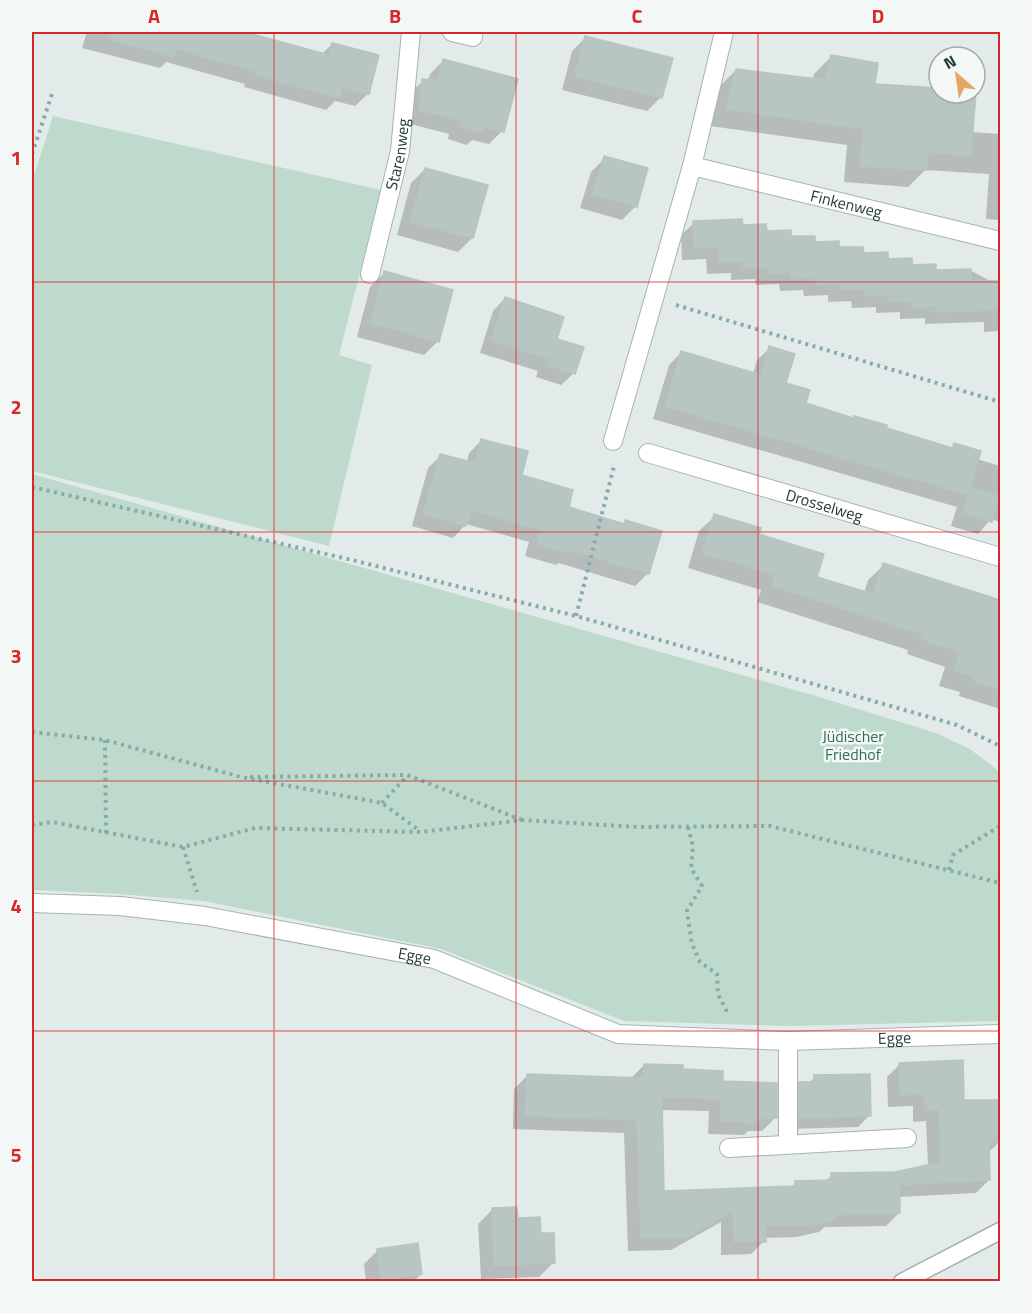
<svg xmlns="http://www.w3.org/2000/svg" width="1032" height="1313" viewBox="0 0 1032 1313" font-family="'Titillium Web',sans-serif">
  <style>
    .green { fill: #bedacd }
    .shadow { fill: #0003 }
    .building { fill: #b8c6c3; stroke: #b6c4c2; stroke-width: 1.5 }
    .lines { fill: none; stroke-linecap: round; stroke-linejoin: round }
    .service-casing { stroke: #a6b3b2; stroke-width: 19 }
    .minor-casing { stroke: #a6b3b2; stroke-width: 20 }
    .path { stroke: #86acaa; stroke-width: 4; stroke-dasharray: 3 4.5; stroke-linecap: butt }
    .service { stroke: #fff; stroke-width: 16 }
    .minor { stroke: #fff; stroke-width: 18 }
    .grid { fill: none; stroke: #d62828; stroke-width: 1.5; stroke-opacity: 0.55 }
    .labels { text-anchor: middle; stroke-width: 5; stroke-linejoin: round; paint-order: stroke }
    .street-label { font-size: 16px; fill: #243b3b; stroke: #f3f8f7 }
    .park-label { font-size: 16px; fill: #326e59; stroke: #f3f8f7 }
    .neatline { fill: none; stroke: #d62828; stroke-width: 2 }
    .grid-label { font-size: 20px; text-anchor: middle; font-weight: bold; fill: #d62828 }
  </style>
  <rect width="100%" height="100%" fill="#e3ebea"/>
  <!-- green -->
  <path class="green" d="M53,116L381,190L339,355L372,365L329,546L32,471V182Z
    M32,474L816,696L936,733L970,749L1000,772V1021L789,1026L624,1021L441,949L204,901L118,894L32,890Z"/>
  <!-- shadow -->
  <path class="shadow" d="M87,32H240L322,54L332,44L368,94L355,106L335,101L326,110L244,87L245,84L166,62L160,68L82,48Z
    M586,37L661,97L647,111L562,90L572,51Z
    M831,57L873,85L939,90V93H974L971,132L1000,134V220L986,219L989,174L925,170L908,187L844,182L847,145L710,126L719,87L736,70L813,80L814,74Z
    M443,61L502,131L489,144L472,140L467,145L448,139L449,134L407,123L409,94L423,81H428L430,74Z
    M605,158L636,206L622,220L580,208L591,172Z
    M425,169L486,186L472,238L458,252L397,235L411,183Z
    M694,223L741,227L935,272L970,270L992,282L1000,283V344V331L984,332V322L925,324V318L900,319V312L876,313V307L852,308L851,301L828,302V295L804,296L803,290L780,291L779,284L756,285L755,279L731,280V273L707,274L706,259L682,260L681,235Z
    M384,273L438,341L424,355L357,337L370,287Z
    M505,298L555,340L574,373L561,385L536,377L538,371L480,353L493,311Z
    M770,348L785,384L805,404L950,449L954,445L977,459L1000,466V522L991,519L978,534L951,526L957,507L653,419L669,365L681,353L753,374L757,360Z
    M482,440L520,476L567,508L622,525L625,522L648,573L635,586L559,563L556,565L525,556L529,542L466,524L453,538L412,526L428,468L441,455L467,463L469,453Z
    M715,516L757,535L816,578L864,593L868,580L884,565L1000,602V709L959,696L960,692L939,686L945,667L907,654L908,650L757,602L761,590L688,568L699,531Z
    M900,1064L963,1102L1000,1141L988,1153L989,1180L976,1193L898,1197L899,1213L886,1226L825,1227L819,1232L796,1237L764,1238V1241L751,1254L721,1255V1222L671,1250L628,1251L624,1133L513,1129L514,1089L527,1076L631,1078L644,1065L681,1071L721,1082L775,1118L762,1131H748L744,1135L708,1134L709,1111L661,1110L662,1193L790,1188L796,1183L825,1182L832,1175L896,1173L928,1166L926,1121L913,1122V1106L888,1107L887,1077Z
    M815,1077L869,1116L858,1127L788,1129V1095L800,1084H808Z
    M492,1210L516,1219L553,1263L539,1277L481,1279L478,1224Z
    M378,1250L421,1274L413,1282H366L364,1264Z"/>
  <!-- building -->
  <path class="building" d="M110,32H245L329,55L332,43L379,55L369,94L342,87L340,98L256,75L257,72L176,49L174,57L109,39Z
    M585,36L673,58L662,98L575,76Z
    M831,55L878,63L875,84L939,88V93H975L976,91L971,156L928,152L927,170L860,166L863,129L726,109L736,69L826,80Z
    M443,59L518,79L504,132L483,127L482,132L460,126L462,121L419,110L422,79L437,80Z
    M604,156L648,168L637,207L593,194Z
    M425,168L488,185L473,238L410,222Z
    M742,219L743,225L766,224L767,231L791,230V236H815V242L839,241V247H863L864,253L888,252V259L912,258V265L936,264V270L971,269V281H1000V310L936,312V306L912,307V301H888V295L864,296L863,289L840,290V284L816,285L815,278L792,279L791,272L768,274L767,267L743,268V261L719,262L718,248H694L693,221Z
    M384,271L453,290L439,342L370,323Z
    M505,297L564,317L557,339L584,347L575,374L547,365L549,359L491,341Z
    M769,346L795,354L786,383L810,390L806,403L853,418L854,416L887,425V428L952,448L954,443L981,451L970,488L999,496L992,522L962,513L968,495L665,406L681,351L761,375Z
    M481,439L528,451L522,475L573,490L569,507L624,524L625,520L662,531L649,574L571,550L570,553L537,544L541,530L471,510L466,526L423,514L440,454L475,463Z
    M714,514L761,528L759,534L824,554L817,577L873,594L883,563L1000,600V689L974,681L975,677L954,670L960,652L921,639L922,634L772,586L775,575L702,553Z
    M963,1060L964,1100H1000V1142H989L990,1180L900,1185V1213L834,1215V1220L810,1225H765L766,1242H734L733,1211L685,1238H641L637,1120L525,1116L527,1074L643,1078L644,1064L683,1065V1069L723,1071V1081L777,1083V1118L758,1119V1123L721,1121V1099L662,1097L664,1191L795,1186V1181L831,1180V1173L895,1172L941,1162L939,1109L925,1110V1094L900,1095L899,1063Z
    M870,1074L871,1116L799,1118V1082H814V1075Z
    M517,1207L518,1218L540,1217L541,1233H554L555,1263L494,1266L492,1208Z
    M418,1243L422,1274L381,1280L377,1249Z"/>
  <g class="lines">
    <!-- service casing -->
    <g class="service-casing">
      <path id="service" d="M902,1282L1000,1231"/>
    </g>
    <!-- minor casing -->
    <g class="minor-casing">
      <g id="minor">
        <path d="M452,32L473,37"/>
        <path id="s1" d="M692,166L1000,241"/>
        <path id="s2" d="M370,274L400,151L411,32"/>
        <path d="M613,441L692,166L724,32"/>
        <path id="s3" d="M648,453L1000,557"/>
        <path id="s4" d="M32,903L120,906L205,916L434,959L618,1034L788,1041L1000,1034"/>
        <path d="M788,1041V1143"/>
        <path d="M729,1148L907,1138"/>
      </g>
    </g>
    <!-- path -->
    <path class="path" d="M32,154L52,94
      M676,305L1000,402
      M32,487L352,560L576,616L957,725L1000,746
      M576,616L614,466
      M32,732L105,740L241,777L382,803L420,831
      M105,740L106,833
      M250,777L407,775L522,820
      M382,803L407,776
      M32,825L52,822L183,847L255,828L420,832L523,820L637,827L770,826L1000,883
      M688,827L693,846L691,868L702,886L687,911L692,944L700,962L717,974L718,994L726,1010V1016
      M183,847L197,892
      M949,870L953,855L1000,826"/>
    <!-- service -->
    <use href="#service" class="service"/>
    <!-- minor -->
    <use href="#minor" class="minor"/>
  </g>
  <!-- grid -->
  <path class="grid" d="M274,32V1282M516,32V1282M758,32V1282M32,282H1000M32,532H1000M32,781H1000M32,1031H1000"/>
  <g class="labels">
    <!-- street labels -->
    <g class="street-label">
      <text dy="6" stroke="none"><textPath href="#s2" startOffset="123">Starenweg</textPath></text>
      <text dy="6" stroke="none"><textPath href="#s1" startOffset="159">Finkenweg</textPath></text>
      <text dy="6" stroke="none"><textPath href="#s3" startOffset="184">Drosselweg</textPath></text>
      <text dy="6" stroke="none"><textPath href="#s4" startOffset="387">Egge</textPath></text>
      <text dy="6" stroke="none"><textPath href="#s4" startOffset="882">Egge</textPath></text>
    </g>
    <!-- park labels -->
    <g class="park-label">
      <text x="853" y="742">Jüdischer<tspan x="853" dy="18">Friedhof</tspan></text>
    </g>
  </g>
  <!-- border -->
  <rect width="1032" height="1313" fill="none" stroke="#f3f8f7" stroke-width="66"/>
  <!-- north arrow -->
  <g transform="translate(957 75) rotate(331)"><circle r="28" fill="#f3f8f7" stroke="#a0acac" stroke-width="1.5"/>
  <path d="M0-4.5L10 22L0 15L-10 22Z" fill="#e5a768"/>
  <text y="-9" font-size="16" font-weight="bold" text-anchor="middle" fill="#243b3b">N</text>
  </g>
  <rect x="33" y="33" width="966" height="1247" class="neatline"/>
  <g class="grid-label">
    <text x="154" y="23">A</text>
    <text x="395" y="23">B</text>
    <text x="637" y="23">C</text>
    <text x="878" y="23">D</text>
    <text x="16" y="165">1</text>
    <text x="16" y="414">2</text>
    <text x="16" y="663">3</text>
    <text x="16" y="913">4</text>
    <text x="16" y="1162">5</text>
  </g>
</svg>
